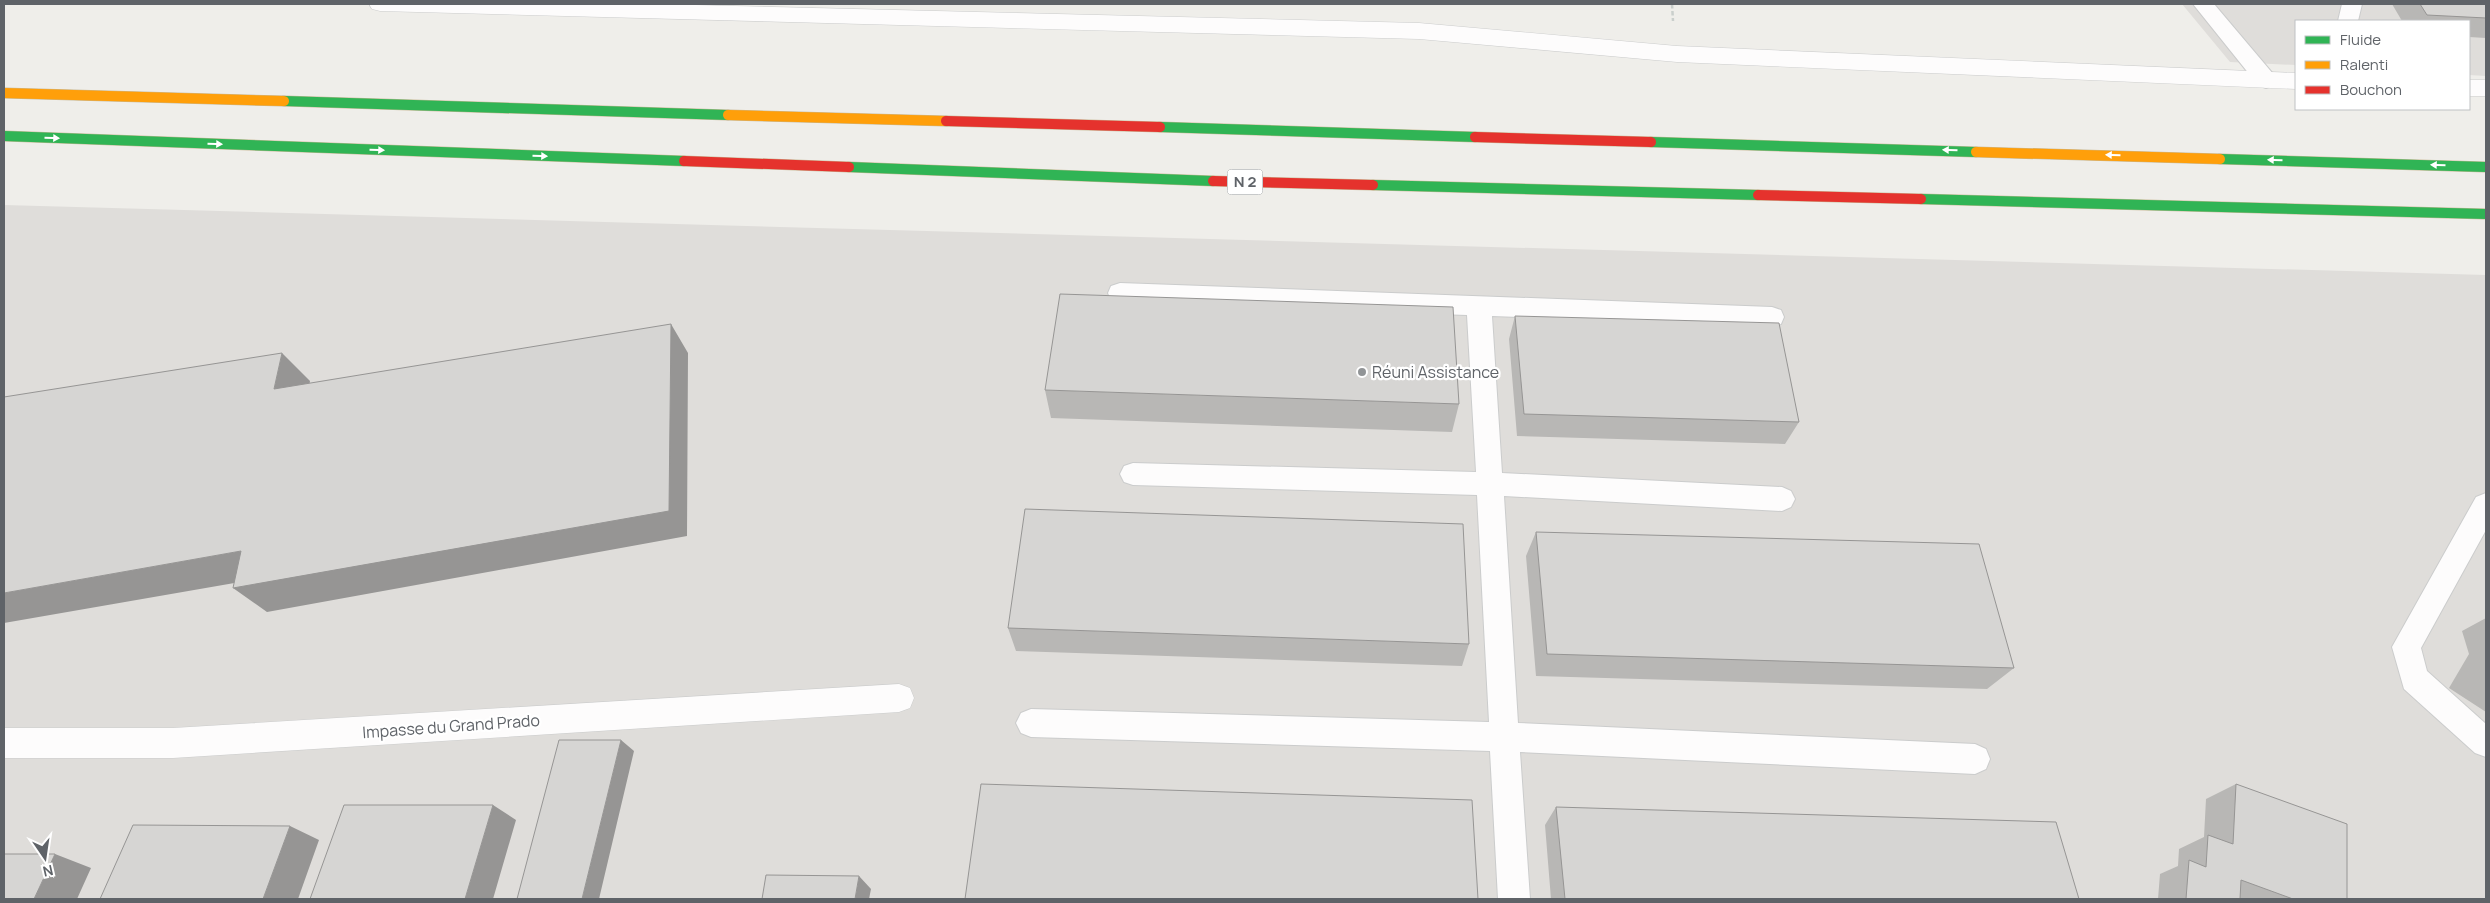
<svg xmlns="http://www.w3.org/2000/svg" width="2490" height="903" viewBox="0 0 2490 903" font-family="Manrope,sans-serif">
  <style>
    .industrial { fill: #dfddda }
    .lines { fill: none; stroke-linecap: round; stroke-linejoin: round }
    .lane-casing { stroke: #cbcccc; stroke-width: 2 }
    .street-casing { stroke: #cbcccc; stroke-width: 1 }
    .fast-casing { stroke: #c8b996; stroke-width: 11 }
    .slow-casing { stroke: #c8b996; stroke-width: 11 }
    .jam-casing { stroke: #c8b996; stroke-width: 11 }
    .path { stroke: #cacfcc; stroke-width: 2.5; stroke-dasharray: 4.5 2.5; stroke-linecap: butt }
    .lane { fill: #fdfcfc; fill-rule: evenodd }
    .street { fill: #fdfcfc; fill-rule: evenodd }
    .fast { stroke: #30b455; stroke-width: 10 }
    .slow { stroke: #ff9f0a; stroke-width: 10 }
    .jam { stroke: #e5322d; stroke-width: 10 }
    .wall { fill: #b8b7b5 }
    .shaded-wall { fill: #969594 }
    .building { fill: #d6d5d3; stroke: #969594 }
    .oneway { fill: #fff }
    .poi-dot { fill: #919496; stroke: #fff; stroke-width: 2 }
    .labels { text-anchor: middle; stroke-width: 4.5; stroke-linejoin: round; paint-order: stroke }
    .shield { fill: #fff; stroke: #8f9295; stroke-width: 1 }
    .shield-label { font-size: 15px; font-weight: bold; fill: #5f6368 }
    .poi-label { font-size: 16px; fill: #5f6368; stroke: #fff; text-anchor: start }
    .street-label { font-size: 16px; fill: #5f6368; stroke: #fff }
  </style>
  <rect width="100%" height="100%" fill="#efeeea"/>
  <!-- industrial -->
  <path class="industrial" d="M2182,4H2486V76L2469,75V21H2296V65L2230,62Z
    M4,205L2486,275V899H4Z"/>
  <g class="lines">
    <!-- lane casing -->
    <g class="lane-casing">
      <path id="lane" d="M2193,4H2214L2274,75L2277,80L2274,85L2266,88L2258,85Z
        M2342,4H2362L2358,21H2338Z
        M1120,283L1772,307L1781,310L1784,317L1781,324L1772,327L1492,316L1502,473L1782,487L1791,491L1795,499L1791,507L1782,511L1504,496L1518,723L1975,744L1986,749L1990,759L1986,769L1975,774L1520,752L1530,899H1498L1490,751L1031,737L1021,733L1016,723L1021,713L1031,709L1489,722L1477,495L1133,485L1124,482L1120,474L1124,466L1133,463L1476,472L1467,315L1120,303L1111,300L1108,293L1111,286Z
        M2486,493V530L2421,648L2427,671L2486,724V757L2475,753L2404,689L2392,647L2476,497Z"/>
    </g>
    <!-- street casing -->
    <g class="street-casing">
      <path id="street" d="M369,4H655L1419,23L1677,46L2296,73V89L1677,62L1419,39L380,11L372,9Z
        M2469,80H2486V96H2469Z
        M899,684L910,688L914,698L910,708L899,712L173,758H4V728H173Z"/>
    </g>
    <!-- fast casing -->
    <g class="fast-casing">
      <path id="fast" d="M284,101L728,115
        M1160,127L1475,137
        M4,136L684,161
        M1651,142L1976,152
        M2220,159L2486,167
        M849,167L1213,181
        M1373,185L1758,195
        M1921,199L2486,214"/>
    </g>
    <!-- slow casing -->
    <g class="slow-casing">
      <path id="slow" d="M4,93L284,101
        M728,115L946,121
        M1976,152L2220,159"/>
    </g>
    <!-- jam casing -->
    <g class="jam-casing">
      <path id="jam" d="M946,121L1160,127
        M1475,137L1651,142
        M684,161L849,167
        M1213,181L1373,185
        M1758,195L1921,199"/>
    </g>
    <!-- path -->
    <path class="path" d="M1672,4L1673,21"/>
    <!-- lane -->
    <use href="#lane" class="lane"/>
    <!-- street -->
    <use href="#street" class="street"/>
    <!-- fast -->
    <use href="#fast" class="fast"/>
    <!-- slow -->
    <use href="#slow" class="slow"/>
    <!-- jam -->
    <use href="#jam" class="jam"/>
  </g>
  <!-- wall -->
  <path class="wall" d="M2392,4H2486V38L2469,37V21H2402Z
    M1515,316L1799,422L1785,444L1517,436L1509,339Z
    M1045,390L1459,404L1452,432L1051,418Z
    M1536,532L2014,668L1987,689L1536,676L1526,556Z
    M2486,618V712L2449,688L2469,654L2462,631Z
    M1008,628L1469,644L1462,666L1016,651Z
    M2236,784L2347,899H2158L2160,874L2178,866L2179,849L2204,837L2206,799Z
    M1556,807L2079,899H1551L1545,825Z"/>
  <!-- shaded-wall -->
  <path class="shaded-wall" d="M671,324L688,353L687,536L267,612L233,588Z
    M282,353L310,381L304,416L274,389Z
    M241,551L274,576L4,623V593Z
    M621,740L634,751L599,899H582Z
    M493,805L516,820L493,899H465Z
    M290,826L319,840L298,899H263Z
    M55,854L91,868L77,899H34Z
    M859,876L871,889L869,899H855Z"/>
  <!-- building -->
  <path class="building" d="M2420,4H2486V18L2427,15Z
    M1060,294L1453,307L1459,404L1045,390Z
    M1515,316L1779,323L1799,422L1524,414Z
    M671,324L669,511L233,588L241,551L4,593V397L282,353L274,389Z
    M1025,509L1463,524L1469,644L1008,628Z
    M1536,532L1979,544L2014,668L1547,654Z
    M559,740H621L582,899H517Z
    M981,784L1472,800L1478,899H965Z
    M2236,784L2347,824V899H2293L2241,880L2240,899H2186L2189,860L2206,867L2208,835L2233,844Z
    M344,805H493L465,899H310Z
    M1556,807L2056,822L2079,899H1565Z
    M133,825L290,826L263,899H100Z
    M4,854H55L34,899H4Z
    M766,875L859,876L855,899H762Z"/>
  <!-- one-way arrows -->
  <defs><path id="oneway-solid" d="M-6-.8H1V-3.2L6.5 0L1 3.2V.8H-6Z" transform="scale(1.25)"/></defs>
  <g class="oneway">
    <use href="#oneway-solid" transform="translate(52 138) rotate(2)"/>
    <use href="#oneway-solid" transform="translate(215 144) rotate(2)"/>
    <use href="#oneway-solid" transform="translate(377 150) rotate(2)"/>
    <use href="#oneway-solid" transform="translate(1950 150) rotate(-178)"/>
    <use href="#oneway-solid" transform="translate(2113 155) rotate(-178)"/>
    <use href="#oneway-solid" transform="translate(540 156) rotate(2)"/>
    <use href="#oneway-solid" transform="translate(2275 160) rotate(-178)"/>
    <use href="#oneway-solid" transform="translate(2438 165) rotate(-178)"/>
  </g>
  <!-- markers -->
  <circle class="poi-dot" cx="1362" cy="372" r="5"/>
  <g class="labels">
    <!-- shield labels -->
    <rect class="shield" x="1227.5" y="169.5" width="35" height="25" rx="4"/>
    <g class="shield-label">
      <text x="1245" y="187">N 2</text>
    </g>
    <!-- poi labels -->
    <g class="poi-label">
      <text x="1372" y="378">Réuni Assistance</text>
    </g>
    <!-- street labels -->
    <g class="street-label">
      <text transform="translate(451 726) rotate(-4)" y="6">Impasse du Grand Prado</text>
    </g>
  </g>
  <!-- border -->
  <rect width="2490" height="903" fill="none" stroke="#5f6368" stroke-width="10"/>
  <!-- legend -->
  <rect x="2295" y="20" width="175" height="90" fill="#ffffff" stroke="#bfc1c3"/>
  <rect x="2305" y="36" width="25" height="8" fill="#30b455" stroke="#bfc1c3"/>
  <text x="2340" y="45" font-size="15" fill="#5f6368">Fluide</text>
  <rect x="2305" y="61" width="25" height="8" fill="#ff9f0a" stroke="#bfc1c3"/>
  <text x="2340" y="70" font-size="15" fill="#5f6368">Ralenti</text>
  <rect x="2305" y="86" width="25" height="8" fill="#e5322d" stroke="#bfc1c3"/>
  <text x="2340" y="95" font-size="15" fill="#5f6368">Bouchon</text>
  <!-- north arrow -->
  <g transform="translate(45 858) rotate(167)" stroke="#ffffff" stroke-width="4" paint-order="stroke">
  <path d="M0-4L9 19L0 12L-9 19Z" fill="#5f6368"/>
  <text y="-8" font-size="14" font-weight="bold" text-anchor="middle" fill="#5f6368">N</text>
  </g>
</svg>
